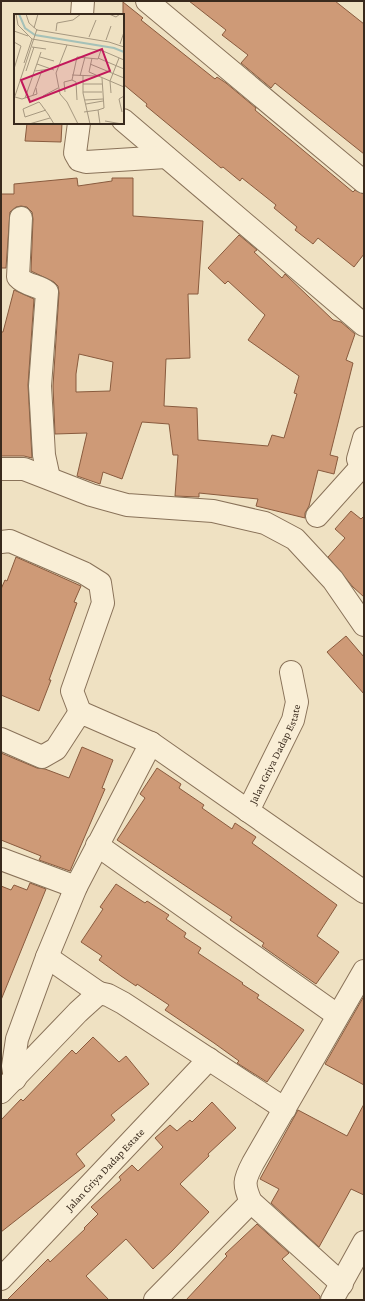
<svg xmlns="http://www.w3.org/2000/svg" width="365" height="1301" viewBox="0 0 365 1301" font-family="'Crimson Pro',serif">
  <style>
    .building { fill: #ce9a77; stroke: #895b3e; fill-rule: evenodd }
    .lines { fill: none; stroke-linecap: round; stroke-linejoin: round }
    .minor-casing { stroke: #897259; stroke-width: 24 }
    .minor { stroke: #f9eed6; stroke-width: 22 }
    .labels { text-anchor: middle; stroke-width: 4; stroke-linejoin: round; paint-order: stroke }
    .street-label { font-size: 11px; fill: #392a1d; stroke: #f6ebd2 }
    .inset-river { fill: none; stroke: #a5c1b8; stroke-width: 2 }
    .inset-road { fill: none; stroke: #a69880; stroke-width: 1 }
    .view { fill: #c2185b; fill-opacity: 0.15; stroke: #c2185b; stroke-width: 2 }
    .inset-edge { fill: none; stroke: #392a1d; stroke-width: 2 }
  </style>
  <rect width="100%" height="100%" fill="#efe1c2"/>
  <!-- building -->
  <path class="building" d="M189,1H335L364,24V154L275,83L271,88L241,63L248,55L222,35L226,30Z
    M123,2L143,18L141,20L215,79L217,77L226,83L256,108L255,110L353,192L355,190L364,194V254L354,267L318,238L313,244L295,230L297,227L274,208L276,205L242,178L240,181L223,167L221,168L146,106L147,104L123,84Z
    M27,123H62L61,142L25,141Z
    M77,178L78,186L112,181V178H133V216L203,221L198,294H188L190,358L166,359L164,406L197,408L198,440L268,446L272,435L284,438L297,394L294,393L299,376L248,340L265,315L228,281L225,284L208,268L239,235L257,250L254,252L282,278L285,274L333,320L341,322L355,334L346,360L353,363L330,455L338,457L334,474L318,470L309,506L305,513V518L256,506L258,499L199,493V497L175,496L178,455H173L169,424L142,422L122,479L103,472L100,484L77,476L87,433L55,434L53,386L59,293L58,286L54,282L31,271L33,219L32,212L27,207L21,206L16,207L10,212L6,268H1V194H14V184ZM79,354L113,362L110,391L76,392V374Z
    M14,290L34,299L28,385L32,458L24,456H1V332H3Z
    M351,511L361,519L364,516V597L353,587L328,557L345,538L335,529Z
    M16,557L81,586L74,602L77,603L49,680H51L39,711L1,695V589L5,580L7,581Z
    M346,636L364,657V694L327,652Z
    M82,747L113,760L102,788L105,789L70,871L39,860L41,856L1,840V753L37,768L45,769L69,778Z
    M157,768L181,784L179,788L204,805L202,808L232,829L235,823L256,837L252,843L337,905L317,936L339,952L316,984L262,946L264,943L230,920L232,917L117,840L145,798L140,794Z
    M30,883L46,889L1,1000V886L11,890L14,885L27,890Z
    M116,884L145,903L147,901L169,915L166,919L186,933L184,937L201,948L198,953L243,983L242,984L259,995L257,998L304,1030L267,1082L237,1063L239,1061L214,1043L165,1010L169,1005L137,984L136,986L121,976L99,960L102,956L81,942L103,909L100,907Z
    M364,996V1085L325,1064Z
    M93,1037L119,1062L126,1056L149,1084L111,1115L115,1120L76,1154L85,1166L1,1232V1120L21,1099L23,1101L72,1050L76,1054Z
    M212,1102L236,1128L208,1154L209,1156L180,1184L209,1212L172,1251L153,1269L126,1239L86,1276L109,1300H7L48,1259L50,1262L85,1229L84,1228L98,1214L91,1207L121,1180L119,1177L132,1165L138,1171L163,1147L155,1138L170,1125L177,1131L190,1120L192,1122Z
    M364,1104V1195L351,1189L319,1247L271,1203L279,1189L260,1179L298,1110L347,1136Z
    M257,1224L289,1253L282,1259L320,1296V1300H186L227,1256L225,1254Z"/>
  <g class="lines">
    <!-- minor casing -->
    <g class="minor-casing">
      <g id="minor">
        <path d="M147,1L364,182"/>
        <path d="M82,15L83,1"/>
        <path d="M123,120L364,325"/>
        <path d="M79,123L75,153L79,160L86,162L166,157"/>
        <path d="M21,218L18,277C26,286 39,285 47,292L40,386L44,455L49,478"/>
        <path d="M361,467L358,459L364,438"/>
        <path d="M1,469H24L91,495L127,505L213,511L265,523L295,539L333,580L364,625"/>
        <path d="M317,516L361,467"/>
        <path d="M1,542L10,541L84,573L100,583L103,603L72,691L80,712"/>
        <path d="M1,739L42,757L56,749L80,712L151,743L364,892"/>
        <path id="s1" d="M248,811L293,720L297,702L291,672"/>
        <path d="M97,845L337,1015"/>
        <path d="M1,859L76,887"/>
        <path d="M47,957L99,993"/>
        <path d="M15,1079L13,1066L17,1039L47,957L76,887L151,743"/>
        <path d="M1,1092L78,1012L99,993L108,995L123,1003L285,1109"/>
        <path id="s2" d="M1,1279L209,1059"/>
        <path d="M342,1284L251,1202C243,1184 244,1180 253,1163L364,971"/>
        <path d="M155,1300L251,1202"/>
        <path d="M332,1300L364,1242"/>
      </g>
    </g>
    <!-- minor -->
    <use href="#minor" class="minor"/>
  </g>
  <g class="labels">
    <!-- street labels -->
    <g class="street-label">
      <text dy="4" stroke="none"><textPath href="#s1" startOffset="63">Jalan Griya Dadap Estate</textPath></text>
      <text dy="4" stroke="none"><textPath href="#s2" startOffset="151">Jalan Griya Dadap Estate</textPath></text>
    </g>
  </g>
  <!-- overview -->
  <g transform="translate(14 14)">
    <rect width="110" height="110" fill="#efe1c2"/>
    <path class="inset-river" d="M5,0L11,14L21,21L100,34L110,38"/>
    <path class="inset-road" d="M2,0L4,11L18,25L89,37L110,46M12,0L15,9L23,16L95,28L110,33M95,0L102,3L106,0M20,14L24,0M0,17L14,22M42,17L43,9L59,6L67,0M75,23L82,6M92,26L97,12M0,28L7,32L0,55M106,30L110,18M53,31L42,59L46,80L53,88L64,110M18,33L32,35M26,43L40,47M78,44L75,58L110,73M84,44L110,55M10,49L18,25M23,50L40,56M76,50L110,64M12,57L20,33M21,57L36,55M58,61L82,62M66,62L71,43M69,62V79L76,110M69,70H88M51,78L50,68L58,66M69,78H88M97,79L96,67L105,44M19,81L28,56M29,82L44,74M1,83L8,85L23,80L22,74M11,84L27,38M0,85L23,15M63,86L62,68L58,66L63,43L84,45L87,36M71,86L89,85M72,90L89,87M32,96L11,103L9,95L25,88L26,89L34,100L40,110M70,98L84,96M108,98L105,85L110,82M91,107L108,110M15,110L36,104M86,110L84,96L90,94L88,64"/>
    <path class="view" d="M88,35L96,57L16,88L7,66Z"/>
    <rect width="110" height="110" class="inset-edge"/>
  </g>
  <!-- border -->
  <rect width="365" height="1301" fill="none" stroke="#392a1d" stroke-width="4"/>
</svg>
